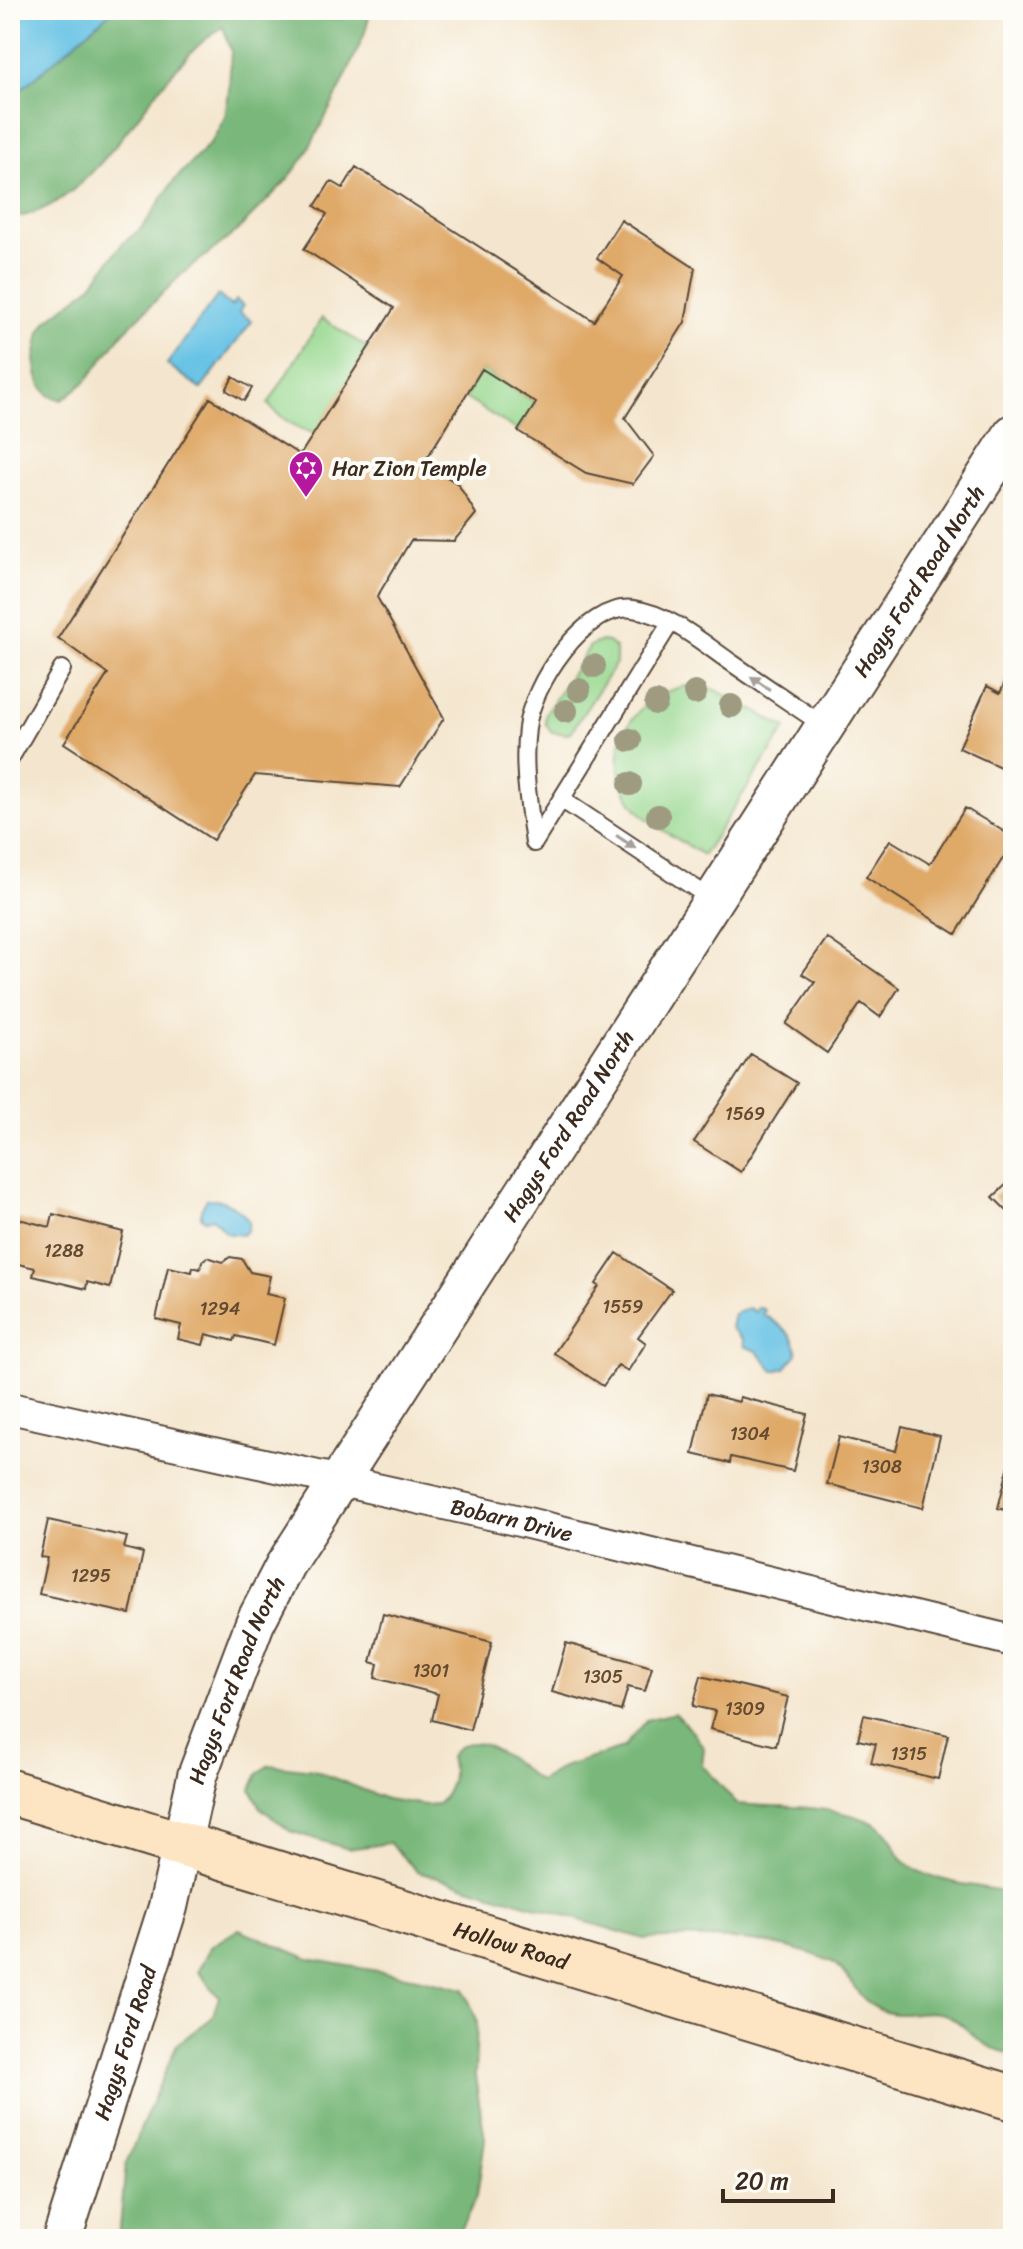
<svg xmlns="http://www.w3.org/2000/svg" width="1023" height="2249" viewBox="0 0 1023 2249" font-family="Sriracha,sans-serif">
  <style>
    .green { fill: #97d88f; stroke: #698156; stroke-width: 2 }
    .forest { fill: #79b87a; stroke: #5a714c; stroke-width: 2 }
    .water { fill: #67c3e5; stroke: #517682; stroke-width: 2 }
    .building { fill: #dfa967 }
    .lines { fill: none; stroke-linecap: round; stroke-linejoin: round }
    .service-casing { stroke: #574638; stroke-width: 20 }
    .minor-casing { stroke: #574638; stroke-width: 34 }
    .tertiary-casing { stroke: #574638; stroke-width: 42 }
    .secondary-casing { stroke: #574638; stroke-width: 48 }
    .service { stroke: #fff; stroke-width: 16 }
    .minor { stroke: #fff; stroke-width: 30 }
    .tertiary { stroke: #fff; stroke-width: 38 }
    .secondary { stroke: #fde5c4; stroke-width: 44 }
    .tree { fill: #9e9b80 }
    .oneway { fill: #a79f9a }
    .labels { text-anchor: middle; stroke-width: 8; stroke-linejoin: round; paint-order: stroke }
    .number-label { font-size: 18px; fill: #644a30 }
    .poi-label { font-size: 22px; fill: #3b2a1e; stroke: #fdfcf7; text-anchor: start }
    .street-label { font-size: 22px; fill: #3b2a1e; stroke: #fdfcf7 }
  </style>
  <rect width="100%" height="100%" fill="#fdfcf7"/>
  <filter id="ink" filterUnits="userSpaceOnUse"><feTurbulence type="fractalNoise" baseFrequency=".0125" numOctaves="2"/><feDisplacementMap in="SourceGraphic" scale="16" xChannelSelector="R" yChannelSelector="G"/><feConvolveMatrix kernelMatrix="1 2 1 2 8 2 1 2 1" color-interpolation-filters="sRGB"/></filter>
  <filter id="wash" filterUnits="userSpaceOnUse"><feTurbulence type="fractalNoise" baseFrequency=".006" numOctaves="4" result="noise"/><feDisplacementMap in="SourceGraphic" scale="32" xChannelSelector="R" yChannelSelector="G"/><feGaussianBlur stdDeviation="1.8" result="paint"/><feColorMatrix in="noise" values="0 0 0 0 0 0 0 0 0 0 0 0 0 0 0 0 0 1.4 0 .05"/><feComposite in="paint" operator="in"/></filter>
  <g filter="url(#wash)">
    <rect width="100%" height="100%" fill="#f4e6ce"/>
    <!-- green -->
    <path class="green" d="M322,318L369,349L315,433C299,431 278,416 268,404Z
      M482,369L536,403L518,431L465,398Z
      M601,641L608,642L616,649V663L573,729L568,734L552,732L545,723L546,713L590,646Z
      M686,686H701L716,690L786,728L703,855C681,840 649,826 633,804C598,754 631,696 686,686Z"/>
    <!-- forest -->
    <path class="forest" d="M10,10H371L364,35L340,89L305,156L287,180L236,232L182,274L123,333L85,382L62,400L50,396L41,386L37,373L35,359L40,332L47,321L91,286L122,244L143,227L173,182L212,141L225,117L229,90L231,51L223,27C149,70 102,210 10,218Z
      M675,1713L691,1730L704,1748L702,1765L737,1804C780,1808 831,1804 871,1822C896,1833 893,1855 911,1867C940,1884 981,1886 1013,1893V2054C1002,2052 988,2047 979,2040C967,2031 955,2015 939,2013C920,2009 902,2020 878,2009C857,2000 847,1969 832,1962C780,1937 701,1936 644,1939L418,1872L389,1843L348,1849L290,1831L261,1808L251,1789L258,1774L269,1765L314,1770L386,1799L425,1805L438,1804C451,1790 455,1776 450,1757C471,1720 518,1766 539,1781L563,1767L623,1748L646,1720Z
      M239,1929L309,1959L417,1978L464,1989L477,2020L475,2077L485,2139L477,2196L456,2239H119L126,2163L177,2044L212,2018L219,1997L198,1971L210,1947Z"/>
    <!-- water -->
    <path class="water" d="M10,10H113L10,99Z
      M218,295L231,306L236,300L243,306L239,312L252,321L201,389L167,364Z
      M207,1199C224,1198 240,1208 249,1222L247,1231L242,1235L226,1233L213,1218L205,1220L201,1217V1210Z
      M758,1307L765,1310L763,1314C779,1325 795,1333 797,1354L785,1368L774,1371L757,1351L744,1346L743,1339L731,1328L734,1314L749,1308L756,1312Z"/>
    <g id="blocks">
      <!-- building -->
      <path class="building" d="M356,167L594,321L623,276L597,258L621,220L695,268L685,322L625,418L654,456L633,484L586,473L518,431L536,403L482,369L424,463L458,484L476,514L454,541L411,540L377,597L444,718L400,787L255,775L213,840L64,743L108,674L58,638L210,398L300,455L394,308L304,249L327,214L315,206L331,181L343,188Z
        M233,377L252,388L244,401L226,390Z
        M1013,666V773L959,748L987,686L1000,693Z
        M965,808L1013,837V842L956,934L866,877L890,840L930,864Z
        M827,938L899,988L880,1017L861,1003L827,1053L786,1024L815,982L802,974Z
        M751,1054L797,1083L741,1172L694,1142Z
        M1013,1178V1217L993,1197Z
        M53,1214L123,1232L110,1288L87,1282L86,1289L33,1276L35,1268L10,1262V1241L15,1218L50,1227Z
        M617,1253L672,1290L638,1337L646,1343L628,1371L618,1365L603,1386L554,1353L599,1286L596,1284Z
        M207,1257L223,1262L230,1257L242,1259L250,1272L270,1276L266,1294L285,1298L274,1345L236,1336L234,1341L206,1334L203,1345L195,1343L178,1339L181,1325L156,1319L168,1267L192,1272L193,1267L200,1269L202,1261Z
        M707,1394L739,1402L740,1397L807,1414L793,1471L731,1457L730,1463L693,1454Z
        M902,1427L940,1436L923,1508L827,1484L839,1437L896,1451Z
        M1012,1453H1013V1512L998,1508Z
        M48,1520L127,1537L124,1548L143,1553L130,1614L39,1594L47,1558L40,1557Z
        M383,1614L492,1642L470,1730L432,1720L438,1694L375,1678L378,1664L371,1662Z
        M566,1643L652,1667L645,1691L628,1687L621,1711L552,1692Z
        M701,1676L788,1697L776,1746L710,1729L715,1711L693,1706Z
        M864,1715L948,1735L938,1779L871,1763L876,1744L858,1740Z"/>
    </g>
  </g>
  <g filter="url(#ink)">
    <use href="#blocks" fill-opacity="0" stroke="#574638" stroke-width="2"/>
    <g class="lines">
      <!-- service casing -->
      <g class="service-casing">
        <path id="service" d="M671,622L534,843C529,805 522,767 527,728C531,687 585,602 633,609C669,614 700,641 729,661C761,683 793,705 825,726
          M10,759L62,669
          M561,799L713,900"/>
      </g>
      <!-- minor casing -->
      <g class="minor-casing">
        <g id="minor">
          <path id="s1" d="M10,1408L503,1517L1013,1641"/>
        </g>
      </g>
      <!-- tertiary casing -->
      <g class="tertiary-casing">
        <g id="tertiary">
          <path id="s2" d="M62,2239L168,1907L197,1776L255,1623L285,1565L1013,434"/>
        </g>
      </g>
      <!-- secondary casing -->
      <g class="secondary-casing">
        <g id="secondary">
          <path id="s3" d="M10,1792L1013,2098"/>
        </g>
      </g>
      <!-- service -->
      <use href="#service" class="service"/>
      <!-- minor -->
      <use href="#minor" class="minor"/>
      <!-- tertiary -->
      <use href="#tertiary" class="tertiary"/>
      <!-- secondary -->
      <use href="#secondary" class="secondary"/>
    </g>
    <!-- trees -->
    <g class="tree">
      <circle cx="594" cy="666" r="12"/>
      <circle cx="579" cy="690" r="12"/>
      <circle cx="695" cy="693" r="12"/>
      <circle cx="656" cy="703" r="12"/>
      <circle cx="731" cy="706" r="12"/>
      <circle cx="566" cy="711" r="12"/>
      <circle cx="630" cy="740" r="12"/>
      <circle cx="630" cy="784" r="12"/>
      <circle cx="658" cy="816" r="12"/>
    </g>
    <!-- one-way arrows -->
    <defs><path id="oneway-solid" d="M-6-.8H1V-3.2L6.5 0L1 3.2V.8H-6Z" transform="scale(2)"/></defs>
    <g class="oneway">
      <use href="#oneway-solid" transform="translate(760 683) rotate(-146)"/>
      <use href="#oneway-solid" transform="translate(626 842) rotate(34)"/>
    </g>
  </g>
  <!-- icons -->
  <defs>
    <g id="synagogue-pin" transform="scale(1.8)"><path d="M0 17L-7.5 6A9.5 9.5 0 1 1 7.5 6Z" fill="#b5179e" stroke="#fdfcf7"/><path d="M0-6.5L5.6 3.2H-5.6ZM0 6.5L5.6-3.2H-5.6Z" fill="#fff"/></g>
  </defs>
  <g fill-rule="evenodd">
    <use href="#synagogue-pin" x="306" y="468"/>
  </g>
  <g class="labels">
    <!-- number labels -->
    <g class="number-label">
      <text x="745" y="1120">1569</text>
      <text x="64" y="1257">1288</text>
      <text x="623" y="1313">1559</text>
      <text x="220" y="1315">1294</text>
      <text x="750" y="1440">1304</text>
      <text x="882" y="1473">1308</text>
      <text x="91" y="1582">1295</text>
      <text x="431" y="1677">1301</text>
      <text x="603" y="1683">1305</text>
      <text x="745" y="1715">1309</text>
      <text x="909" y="1760">1315</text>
    </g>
    <!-- poi labels -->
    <g class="poi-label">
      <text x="332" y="476">Har Zion Temple</text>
    </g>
    <!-- street labels -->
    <g class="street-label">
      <text dy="8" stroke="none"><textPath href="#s2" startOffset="1882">Hagys Ford Road North</textPath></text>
      <text dy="8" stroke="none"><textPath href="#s2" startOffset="1234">Hagys Ford Road North</textPath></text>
      <text dy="8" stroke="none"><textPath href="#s1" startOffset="514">Bobarn Drive</textPath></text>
      <text dy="8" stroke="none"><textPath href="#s2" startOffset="586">Hagys Ford Road North</textPath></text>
      <text dy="8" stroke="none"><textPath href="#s3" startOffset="524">Hollow Road</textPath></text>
      <text dy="8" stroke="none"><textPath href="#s2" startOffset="206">Hagys Ford Road</textPath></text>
    </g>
  </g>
  <!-- margin -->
  <rect width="1023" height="2249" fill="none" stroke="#fdfcf7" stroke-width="40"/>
  <!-- scale -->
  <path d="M723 2189v12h110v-12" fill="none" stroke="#3b2a1e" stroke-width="4"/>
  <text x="735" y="2189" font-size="24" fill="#3b2a1e" stroke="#fdfcf7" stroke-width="6" paint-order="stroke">20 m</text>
</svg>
